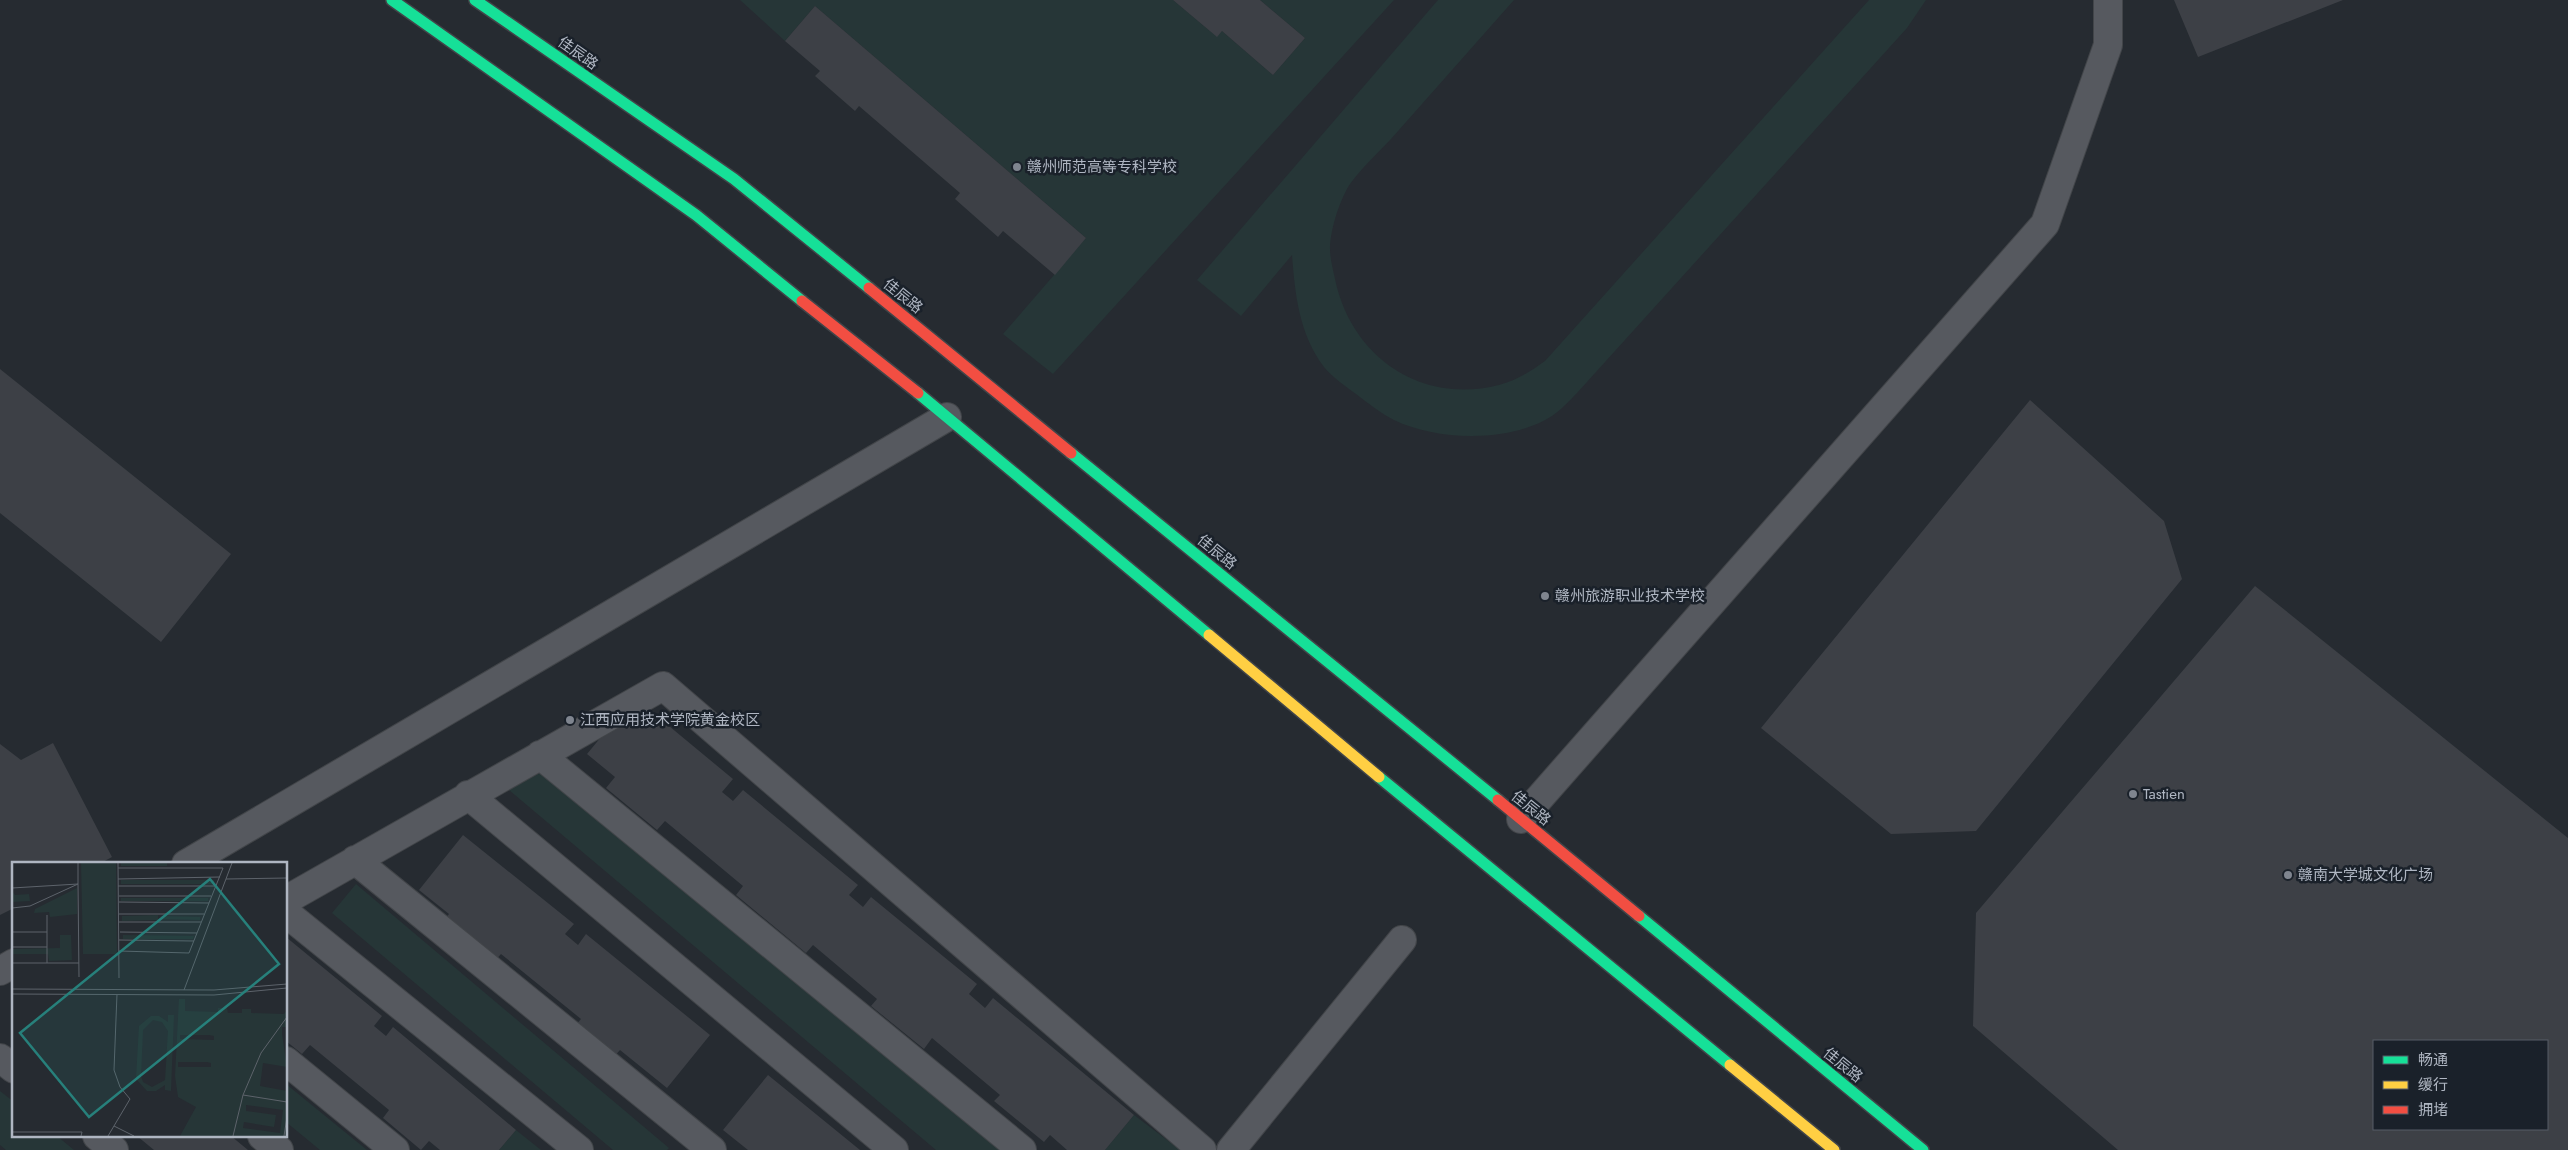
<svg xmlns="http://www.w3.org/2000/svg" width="2568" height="1150" viewBox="0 0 2568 1150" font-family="Jost,'Noto Sans SC',sans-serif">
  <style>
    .green { fill: #263637 }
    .building { fill: #3d4046; fill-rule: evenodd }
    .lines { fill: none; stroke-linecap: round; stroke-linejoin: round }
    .street-casing { stroke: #424549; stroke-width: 30 }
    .fast-casing { stroke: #424549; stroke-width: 14 }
    .slow-casing { stroke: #424549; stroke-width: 14 }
    .jam-casing { stroke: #424549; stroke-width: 14 }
    .street { stroke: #56595f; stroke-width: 28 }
    .fast { stroke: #16e098; stroke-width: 11 }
    .slow { stroke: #ffcf43; stroke-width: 11 }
    .jam { stroke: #f24e42; stroke-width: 11 }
    .poi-dot { fill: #7f858f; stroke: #1a212a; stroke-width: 2 }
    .labels { text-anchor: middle; stroke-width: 5; stroke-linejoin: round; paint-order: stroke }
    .street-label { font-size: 15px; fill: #afb6c2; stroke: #1a212a }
    .poi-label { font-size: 15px; fill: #afb6c2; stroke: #1a212a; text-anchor: start }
    .inset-road { fill: none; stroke: #5d636b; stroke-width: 1 }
    .view { fill: #27807b; fill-opacity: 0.15; stroke: #27807b; stroke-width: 2.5 }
    .inset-edge { fill: none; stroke: #afb6c2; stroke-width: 2.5 }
  </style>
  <rect width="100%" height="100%" fill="#262b31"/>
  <!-- green -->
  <path class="green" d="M740,0H1173L1216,36L1222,31L1273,75L1305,38L1260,0H1394L1053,374L1003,334L1086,238L815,6L785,41Z
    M1438,0H1514C1473,46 1432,93 1391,139C1379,152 1353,176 1346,191C1338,206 1330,232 1330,249C1330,259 1333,269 1335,279C1351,356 1420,405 1499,385C1516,381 1531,371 1545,361L1869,0H1926L1907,28L1577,393C1569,401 1561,410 1552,416C1510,443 1437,441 1394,420C1380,413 1368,403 1356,394C1345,386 1332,377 1324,367C1299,334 1295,294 1292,255L1241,316L1197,280Z
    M540,773L1001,1150H936L509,790Z
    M356,884L669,1148L667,1150H613L332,913Z
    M286,1084L367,1150H320L286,1122Z
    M0,1091L14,1102V1136H57L74,1150H6L0,1145Z
    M1134,1115L1179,1149V1150H1105Z
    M516,1130L541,1150H499Z"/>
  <!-- building -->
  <path class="building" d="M1173,0H1260L1305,38L1273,75L1222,31L1217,37Z
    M2174,0H2343L2198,57Z
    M815,6L1086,238L1055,275L1003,231L998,237L955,199L960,193L859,106L855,111L815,76L820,71L785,41Z
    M0,369L231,554L161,642L0,513Z
    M2030,400L2164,521L2182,579L1976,831L1891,834L1761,728Z
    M2255,586L2568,838V1150H2118L1973,1026L1976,913ZM2374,1041H2547V1129H2374Z
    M634,697L733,779L722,792L733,801L743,790L858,885L849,895L863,907L871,897L977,984L969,994L985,1008L993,998L1134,1115L1105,1150H1067L1050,1135L1044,1142L994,1101L1000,1095L932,1038L924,1049L871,1006L877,999L813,945L806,953L736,895L743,886L665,821L657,830L606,788L615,777L587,754Z
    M53,743L112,857L99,864H14V908L0,915V744L21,760Z
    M463,835L574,924L565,934L578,945L586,934L710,1035L667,1088L620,1050L612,1059L574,1027L581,1019L501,954L494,962L443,921L449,914L419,890Z
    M286,937L382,1016L374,1026L386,1036L393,1027L516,1130L499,1150H440L429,1141L421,1150L383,1118L389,1110L310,1045L302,1054L286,1041Z
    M768,1075L860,1150H748L723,1130Z
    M137,1136H231L248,1150H154Z"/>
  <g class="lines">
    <!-- street casing -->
    <g class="street-casing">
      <path id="street" d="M540,755L1022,1150
        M468,795L894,1150
        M1521,819L2045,224L2108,45V0
        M355,860L712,1150
        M186,864L947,417
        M286,900L663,686L1202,1150
        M286,913L579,1150
        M0,971L14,963
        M0,1058L14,1069
        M286,1061L395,1150
        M97,1136L114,1150
        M262,1136L279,1150
        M1231,1150L1402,940"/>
    </g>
    <!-- fast casing -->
    <g class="fast-casing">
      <path id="fast" d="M392,0L696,215L802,301
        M475,0L734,179L869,288
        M918,393L1209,635
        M1071,453L1498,800
        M1379,777L1730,1065
        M1639,916L1923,1150"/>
    </g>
    <!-- slow casing -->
    <g class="slow-casing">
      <path id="slow" d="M1209,635L1379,777
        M1730,1065L1834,1150"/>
    </g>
    <!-- jam casing -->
    <g class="jam-casing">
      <path id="jam" d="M869,288L1071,453
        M802,301L918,393
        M1498,800L1639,916"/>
    </g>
    <!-- street -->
    <use href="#street" class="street"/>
    <!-- fast -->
    <use href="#fast" class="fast"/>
    <!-- slow -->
    <use href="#slow" class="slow"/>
    <!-- jam -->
    <use href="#jam" class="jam"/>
  </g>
  <!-- markers -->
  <g class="poi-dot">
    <circle cx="1017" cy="167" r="5"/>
    <circle cx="1545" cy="596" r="5"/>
    <circle cx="570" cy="720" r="5"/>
    <circle cx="2133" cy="794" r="5"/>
    <circle cx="2288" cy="875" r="5"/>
  </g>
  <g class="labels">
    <!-- street labels -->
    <g class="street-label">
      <text transform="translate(578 53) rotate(35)" y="5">佳辰路</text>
      <text transform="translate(903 296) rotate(39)" y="5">佳辰路</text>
      <text transform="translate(1217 552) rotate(39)" y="5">佳辰路</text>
      <text transform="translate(1531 808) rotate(39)" y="5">佳辰路</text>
      <text transform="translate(1843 1065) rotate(39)" y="5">佳辰路</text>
    </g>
    <!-- poi labels -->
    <g class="poi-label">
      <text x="1027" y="172">赣州师范高等专科学校</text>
      <text x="1555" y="601">赣州旅游职业技术学校</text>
      <text x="580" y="725">江西应用技术学院黄金校区</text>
      <text x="2143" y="799">Tastien</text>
      <text x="2298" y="880">赣南大学城文化广场</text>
    </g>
  </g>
  <!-- overview -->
  <g transform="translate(12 862)">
    <rect width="275" height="275" fill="#262b31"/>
    <path d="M69,1H104L105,92H71ZM109,1H155V4H109ZM109,18H202V22H109ZM65,26V52L38,55L37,50L22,51L23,47ZM0,29L3,33L17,32L18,39L0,40ZM109,36H196V39H109ZM146,53V58L110,59V54ZM149,54L188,55V58L149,57ZM48,73H59L60,98L37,99L36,92H0V87L48,86ZM111,73L182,74L181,77H111ZM167,137H173V149L206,150V146H215L216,151H230V147H239V151L272,152L275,148V165H270V172L275,205L251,201L248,224L275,229V274H168L184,245L166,235L163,214ZM168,173H197L202,174V178L168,177ZM166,200H195L199,201V205H166ZM234,243L271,248L268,271L231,266L232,260L262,265L264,253L234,249ZM156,153H162L159,229L153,228V223L144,229H135L124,217L127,164L139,154H147L156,160ZM141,158L150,160L156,169L153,218L140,225L131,220L129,214L131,168Z" fill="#263637" fill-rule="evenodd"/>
    <path class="inset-road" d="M106,1L107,116M106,6H211L177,91L107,89M106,17L208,15M214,17L275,16M106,24H204M0,26L66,22L67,115M107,34H199M107,40L197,41M0,46L18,44L66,22V1M107,52H192M107,60H189M0,70H35M108,70L185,71M107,78L182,79M0,85H35M0,101H67M35,101V53M0,127L202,128L275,122M172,128L220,1M0,132L202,133L275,126M231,233L249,191L275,155M102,264L122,274M0,270H70L69,274M96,274L118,237L108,225L102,208L105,132M221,274L231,233L275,240M272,274L275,255"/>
    <path class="view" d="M198,17L267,102L77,255L8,171Z"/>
    <rect width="275" height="275" class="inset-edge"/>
  </g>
  <!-- legend -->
  <rect x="2373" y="1040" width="175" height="90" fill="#1a212a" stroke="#565d67"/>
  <rect x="2383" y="1056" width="25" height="8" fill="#16e098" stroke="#565d67"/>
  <text x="2418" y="1065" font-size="15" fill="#afb6c2">畅通</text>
  <rect x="2383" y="1081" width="25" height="8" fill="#ffcf43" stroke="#565d67"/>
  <text x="2418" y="1090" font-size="15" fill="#afb6c2">缓行</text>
  <rect x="2383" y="1106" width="25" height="8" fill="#f24e42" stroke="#565d67"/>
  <text x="2418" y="1115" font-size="15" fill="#afb6c2">拥堵</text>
</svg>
